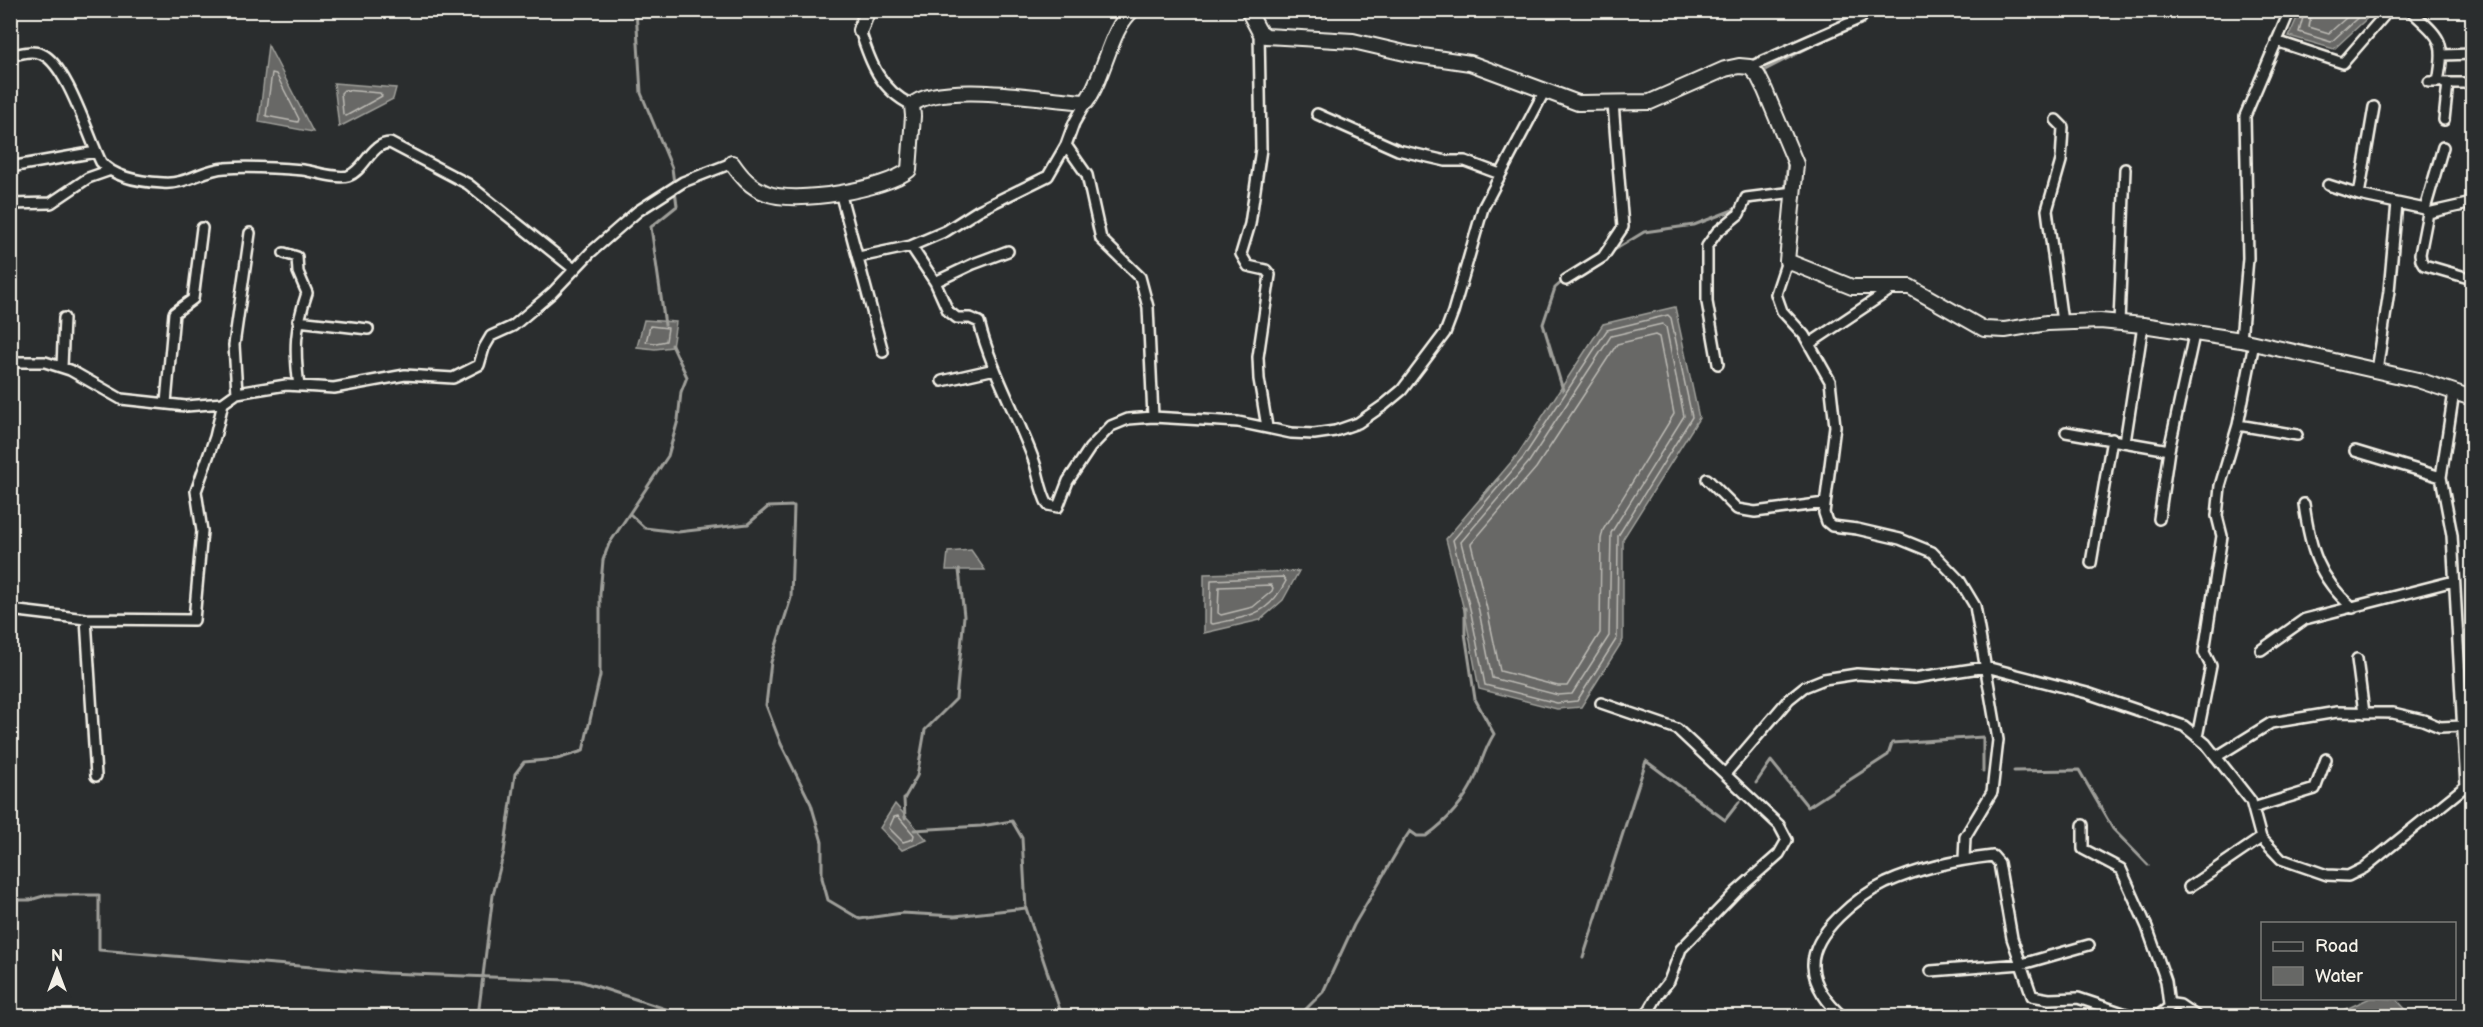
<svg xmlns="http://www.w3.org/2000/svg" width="2483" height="1027" viewBox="0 0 2483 1027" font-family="'Balsamiq Sans',sans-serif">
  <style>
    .water { fill: #676866; stroke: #9f9f9a; stroke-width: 1.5 }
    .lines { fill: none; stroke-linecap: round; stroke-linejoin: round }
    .shore { stroke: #bcbab4; stroke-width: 1.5 }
    .stream { stroke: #9f9f9a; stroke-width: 3 }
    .street-casing { stroke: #f4f1e8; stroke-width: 14 }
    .secondary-casing { stroke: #f4f1e8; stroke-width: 18 }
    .street { stroke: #2a2d2e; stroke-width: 9 }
    .secondary { stroke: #2a2d2e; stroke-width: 14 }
  </style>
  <rect width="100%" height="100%" fill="#2a2d2e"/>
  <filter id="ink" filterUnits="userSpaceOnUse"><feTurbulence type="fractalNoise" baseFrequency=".0167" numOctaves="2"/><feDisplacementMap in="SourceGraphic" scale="12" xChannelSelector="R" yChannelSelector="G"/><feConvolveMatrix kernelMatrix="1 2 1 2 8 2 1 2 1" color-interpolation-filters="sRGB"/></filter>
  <g filter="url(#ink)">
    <!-- water -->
    <path class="water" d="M2300,11V10L2375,11L2334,49L2289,36Z
      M268,45L313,132L259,122Z
      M334,83L396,88L393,99L339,127Z
      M1675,307L1699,418L1623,539V640L1581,707L1557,709L1479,689L1465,614L1446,539L1518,454L1603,324Z
      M644,320L676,322L672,347L655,349L637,347Z
      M971,550L985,570H946L948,552Z
      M1299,571L1283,600L1260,620L1204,633V574Z
      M895,804L927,840L902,850L880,828Z
      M2370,998L2396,999L2412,1016H2331Z"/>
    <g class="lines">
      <!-- shore -->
      <path class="shore" d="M2305,10L2299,32L2331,42L2366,10
        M2312,10L2309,27L2329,33L2355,10
        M272,73L276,74L299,119L298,122L266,116Z
        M344,90L380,93L382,96L346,116L343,114L341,93Z
        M1668,315L1671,318L1692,417L1618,536L1617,638L1577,701L1557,703L1485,685L1471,613L1453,540L1523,458L1607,330Z
        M1662,324L1666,327L1684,416L1611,533L1609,636L1572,694L1558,695L1492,678L1479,611L1461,542L1529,462L1611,336Z
        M650,326L668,328L666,341L656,343L646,342Z
        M1655,335L1659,337L1674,414L1603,530L1601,539L1600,633L1567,686H1558L1500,671L1487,609L1471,544L1536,468L1617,344Z
        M1283,577L1286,581C1268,616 1249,616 1213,624L1210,623L1211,580Z
        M1271,585L1273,588L1272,591L1253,607L1221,615L1218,613L1219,587Z
        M898,816L914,835L913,839L903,842L889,828L894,817Z"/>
      <!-- stream -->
      <path class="stream" d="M636,10L641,93L672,168L677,206L651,227L665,325
        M1867,16L1876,10
        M1767,80L1765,70L1827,38
        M1785,190L1788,161
        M1747,204L1764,200
        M1611,252L1644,232L1694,225L1738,208
        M1563,390L1543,324L1555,288L1564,280
        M1481,498L1498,479
        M630,514L645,528L678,532L748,524L768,507L794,506L791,598L771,662L766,705L781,744L811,804L822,842V878L828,900L860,919L902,913L955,916L1026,908L1062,1016
        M2014,771L2079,770L2113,829L2148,865
        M1756,783L1771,761L1808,807L1888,755L1892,743L1983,737V771
        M905,818L904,799L917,776L925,730L956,699L964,616L959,570
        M914,830L981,826L1012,821L1022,838L1026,908
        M10,900H30L47,895H99V950L386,973L567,980L580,981L687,1016
        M1583,958L1646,761L1725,820L1739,802
        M478,1016L493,895L504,852L515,774L524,762L557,759L583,751L600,676V594L603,560L609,544L668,456L678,420L681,392L687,377L672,345
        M1299,1016L1323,992L1354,925L1402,843L1410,831L1417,836H1426C1447,821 1464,802 1475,778C1482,762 1484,750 1494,734L1475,699L1465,633V608"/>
      <!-- street casing -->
      <g class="street-casing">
        <path id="street" d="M2410,10C2441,39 2446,39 2438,82H2429
          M860,30C870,62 880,90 912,105
          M1259,31L1261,149L1250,224L1241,254L1248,266L1266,270L1270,275L1258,357L1259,379L1267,427
          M2276,41L2343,63L2389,10
          M2443,55L2472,54
          M10,56C21,53 32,50 42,54C67,65 88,136 101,162C114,178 143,182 163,183C186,185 203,169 225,168C250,166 278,168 303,170C316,172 336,179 348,176C365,170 371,143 390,143L468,184L574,269
          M1750,67L1861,18L1866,10
          M2444,83H2472
          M1317,114L1398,150L1446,161H1465L1500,174
          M2056,120L2063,127L2061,161L2047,210L2062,322
          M2444,120L2448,83
          M1066,145L1087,175L1101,239L1140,277L1148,307L1153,417
          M10,167L96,152
          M2328,185L2359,195L2425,209L2428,213L2420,254L2421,260L2424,265L2472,279
          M840,192L883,352
          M2359,195L2374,107
          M10,204L51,203L88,178L108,171
          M2425,209L2443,147
          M2428,213L2472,203
          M911,246L935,282L948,311L957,318H970L979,322C991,370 1017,414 1034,461C1039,475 1040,491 1048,505L1058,507L1068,481L1090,448L1111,426L1128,419L1153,417L1238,422L1291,433L1314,434L1335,431L1358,423L1384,405L1402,390L1445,333L1453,312L1483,208L1544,92
          M284,253L297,257L298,272L307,293C295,328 294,349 299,386
          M859,257L911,246L946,231L979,210L1048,176L1066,145L1074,123L1086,102
          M1787,261L1776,294L1782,311L1804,335L1830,381L1835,426L1824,513L1827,522L1832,526L1857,529L1900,539L1932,552L1960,581L1975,606L1998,740L1992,792L1965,837L1964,859
          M1566,280L1603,257L1623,227L1613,103
          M935,282L973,264L1008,251
          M298,321L368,329
          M2119,323L2125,169
          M2241,340L2248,258L2245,116L2290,10
          M2254,343L2238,425L2297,435
          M1809,344L1893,288
          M10,362H45L70,370L121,399L186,406L223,403L237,393L286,385L334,388L405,375L453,378L479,365L484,348L491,336L513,326L552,293L591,252L638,211L683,182L732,163
          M1718,364L1707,302V246L1717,232L1739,214L1746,198L1794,192
          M62,367L64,318
          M2377,371L2389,291L2397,203
          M942,381L995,369
          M237,393L234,345L250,233
          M166,403L174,313L193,299L202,228
          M2066,432L2169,450
          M2125,442L2143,325
          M2355,451L2441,477L2454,392
          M2441,477L2452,535L2466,786
          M1707,479L1737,509L1755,512L1825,503
          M2304,504C2310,548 2318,578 2353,608
          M2159,519L2169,450L2194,335
          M2091,563L2112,439
          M10,610L86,619L194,620L202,531L196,491L215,437L223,403
          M86,619L96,776
          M2261,650L2305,619L2454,581
          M2357,659L2364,713
          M1601,703L1677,729L1779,825L1787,840L1779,854L1736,892L1681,949L1669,981L1658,995L1646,1016
          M2197,737L2211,666L2204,652L2222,536L2217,516L2220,486L2238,425
          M2216,757L2271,723L2337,712L2393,713L2423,720L2440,727L2462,726
          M1725,774L1789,699L1804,687L1824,679L1857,674L1914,678L1986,667L2087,693L2184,726L2206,744L2251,801L2261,838L2281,859L2327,875L2348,876L2364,868L2472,781
          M2253,808L2315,789L2326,759
          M2083,825V849L2121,869L2147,927L2166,981L2169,1005
          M2189,887L2261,838
          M1931,971L2022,964L2089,945
          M1842,1016C1828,1004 1814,986 1813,966C1812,932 1859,896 1886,883C1920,868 1957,860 1993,856L1999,863L2012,938L2032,996L2049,999L2078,998L2132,1016
          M2151,1016L2159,1015L2173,1004L2180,1005L2196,1016"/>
      </g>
      <!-- secondary casing -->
      <g class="secondary-casing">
        <path id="secondary" d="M1248,10L1259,31L1266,36L1353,41L1409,54L1470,63L1578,103L1650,102L1725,69L1739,66L1750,67L1758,76L1765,90L1796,164L1787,261L1852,287H1910L1984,329L2005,330L2047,323L2100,321L2143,325L2241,340L2418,380L2472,398
          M860,30L868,10
          M732,163C741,176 750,187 766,193C794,205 887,189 909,170L913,116L912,105C940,80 1047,100 1086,102C1105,76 1110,28 1133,10"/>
      </g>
      <!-- street -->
      <use href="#street" class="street"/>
      <!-- secondary -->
      <use href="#secondary" class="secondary"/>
    </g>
  </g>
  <!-- margin -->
  <rect width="2483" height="1027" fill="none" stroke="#2a2d2e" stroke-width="36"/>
  <rect x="18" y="18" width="2447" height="991" fill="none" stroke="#f4f1e8" stroke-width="2" filter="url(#ink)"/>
  <!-- legend -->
  <rect x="2261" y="922" width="195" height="78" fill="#2a2d2e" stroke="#7b7b78" stroke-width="1.5"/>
  <rect x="2273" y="942" width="30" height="9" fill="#2a2d2e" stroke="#7b7b78" stroke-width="1.5"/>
  <text x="2315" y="952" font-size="18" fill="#f4f1e8">Road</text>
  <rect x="2273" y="967" width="30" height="18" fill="#676866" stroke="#7b7b78" stroke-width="1.5"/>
  <text x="2315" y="982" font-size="18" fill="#f4f1e8">Water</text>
  <!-- north arrow -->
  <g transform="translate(57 970)" stroke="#2a2d2e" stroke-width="4.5" paint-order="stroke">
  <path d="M0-4.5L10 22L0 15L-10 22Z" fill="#f4f1e8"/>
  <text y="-9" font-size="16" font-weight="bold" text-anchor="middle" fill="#f4f1e8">N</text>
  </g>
</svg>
